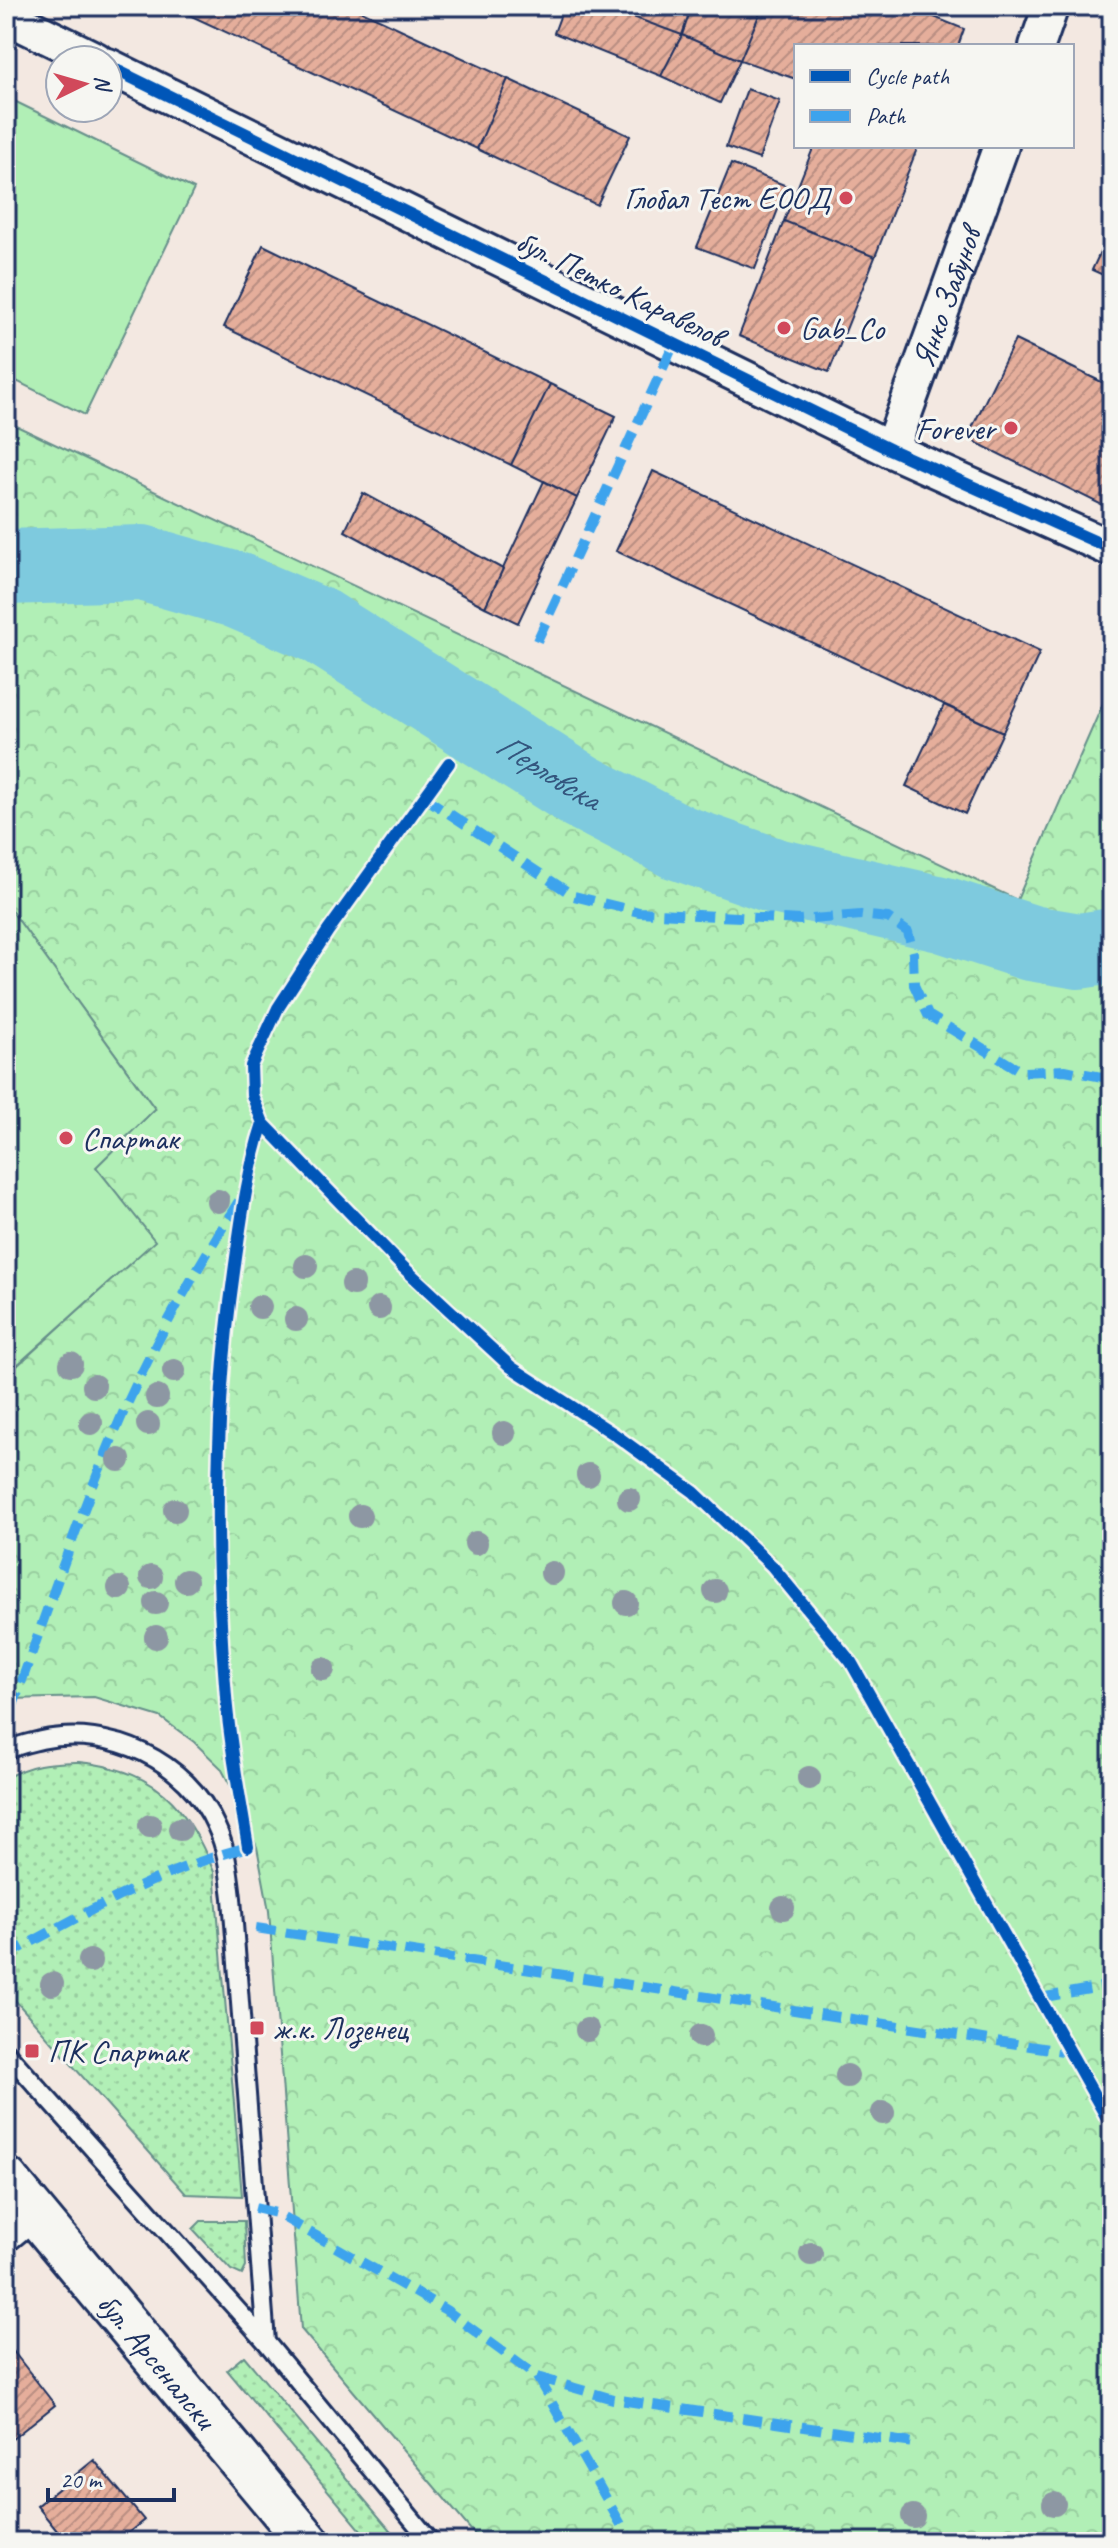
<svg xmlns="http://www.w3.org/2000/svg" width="1118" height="2548" viewBox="0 0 1118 2548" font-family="Caveat,sans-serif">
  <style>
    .grass { fill: url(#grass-dots); stroke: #668f8a; stroke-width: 2 }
    .park { fill: url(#park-crowns); stroke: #668f8a; stroke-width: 2 }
    .garden { fill: #b1efb6; stroke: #668f8a; stroke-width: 2 }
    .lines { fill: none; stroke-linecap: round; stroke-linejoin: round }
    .river { stroke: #7ecade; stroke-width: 76 }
    .building { fill: url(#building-hatch); stroke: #1b2f5e; stroke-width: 2 }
    .service-casing { stroke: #1b2f5e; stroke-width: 22 }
    .minor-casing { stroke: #1b2f5e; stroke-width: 40 }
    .tertiary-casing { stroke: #1b2f5e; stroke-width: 48 }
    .service { stroke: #f6f6f2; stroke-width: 16 }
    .minor { stroke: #f6f6f2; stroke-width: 34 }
    .tertiary { stroke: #f6f6f2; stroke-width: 42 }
    .quiet { stroke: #3da3ed; stroke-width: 10; stroke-dasharray: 20 10; stroke-linecap: butt }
    .cycleway-casing { stroke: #f6f6f2; stroke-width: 17 }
    .cycleway { stroke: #0057b8; stroke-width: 12 }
    .tree { fill: #8d97a3 }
    .poi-dot { fill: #d1495b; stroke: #f6f6f2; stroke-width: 3 }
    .labels { text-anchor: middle; stroke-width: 6; stroke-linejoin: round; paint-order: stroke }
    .poi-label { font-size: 32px; fill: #1b2f5e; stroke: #f6f6f2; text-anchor: start }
    .street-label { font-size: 32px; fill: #1b2f5e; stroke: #f6f6f2 }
    .water-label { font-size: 34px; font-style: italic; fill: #34567e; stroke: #f6f6f2 }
  </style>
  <defs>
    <pattern id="grass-dots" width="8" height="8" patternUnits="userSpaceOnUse" patternTransform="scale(2)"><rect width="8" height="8" fill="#b1efb6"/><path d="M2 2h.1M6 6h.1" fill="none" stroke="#98cd9f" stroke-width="1.8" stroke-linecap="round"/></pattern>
    <pattern id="park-crowns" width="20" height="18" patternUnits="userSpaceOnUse" patternTransform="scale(2)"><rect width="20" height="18" fill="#b1efb6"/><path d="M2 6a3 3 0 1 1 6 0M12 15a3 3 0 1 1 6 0" fill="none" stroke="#98cd9f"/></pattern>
    <pattern id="building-hatch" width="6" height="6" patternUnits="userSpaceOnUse" patternTransform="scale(2)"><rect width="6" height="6" fill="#e5ae9b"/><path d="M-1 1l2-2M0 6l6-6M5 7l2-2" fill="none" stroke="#b98e82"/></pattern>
  </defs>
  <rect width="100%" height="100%" fill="#f3e8e1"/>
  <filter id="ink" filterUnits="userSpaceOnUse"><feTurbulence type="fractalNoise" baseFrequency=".0125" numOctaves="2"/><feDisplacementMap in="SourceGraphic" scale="16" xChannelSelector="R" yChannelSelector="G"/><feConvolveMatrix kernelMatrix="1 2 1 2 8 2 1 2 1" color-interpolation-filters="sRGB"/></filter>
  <g filter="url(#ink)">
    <!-- grass -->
    <path class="grass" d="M79,1762C156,1770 186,1804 214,1872L242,2196L186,2194L6,1990V1778C32,1763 50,1763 79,1762Z
      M201,2221H244L246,2267L242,2275L231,2270L193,2229Z
      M244,2356L400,2542H371L227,2370Z"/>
    <!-- park -->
    <path class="park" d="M6,421L1017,900L1112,683V2542H481L301,2329L269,1911L257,1847L239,1802L221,1768L194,1742L160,1717L94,1697L9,1699L6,1697V1376L154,1241L96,1167L155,1109L6,903Z"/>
    <!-- garden -->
    <path class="garden" d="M6,97L194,189L85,415L6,376Z
      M6,903L155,1109L96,1167L155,1241L6,1375Z"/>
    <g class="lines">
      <!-- river -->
      <path class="river" id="s1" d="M6,567L142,563L236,590L320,626L580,791L678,842L775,876L945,915L1031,943L1079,951L1112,946"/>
    </g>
    <!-- building -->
    <path class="building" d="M170,6H351L508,79L477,149Z
      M564,6H603L682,35L661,76L554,33Z
      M603,6H692L682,35Z
      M692,6H763L740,60L682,35Z
      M763,6H907L964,29L958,46H796V79L740,60Z
      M682,35L740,60L720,103L661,76Z
      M508,79L630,136L597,205L477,149Z
      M747,89L780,101L759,159L726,147Z
      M814,146H918L875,257L784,221Z
      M731,164L787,186L755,269L697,247Z
      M784,221L875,257L829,372L739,336Z
      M1112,227V279L1092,270Z
      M263,245L550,384L511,465L224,327Z
      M1015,340L1112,387V510L967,438Z
      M550,384L616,416L577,498L511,465Z
      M653,471L1040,652L1003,732L616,551Z
      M544,481L577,498L518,623L485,607Z
      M363,493L503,569L485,607L345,531Z
      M944,705L1003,732L965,814L906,786Z
      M6,2342L55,2405L6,2444Z
      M94,2460L144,2520L117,2542H66L37,2506Z"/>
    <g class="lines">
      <!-- service casing -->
      <g class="service-casing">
        <path id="service" d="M6,1751C17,1745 29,1743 41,1740C110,1725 187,1760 216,1826C227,1849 229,1873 232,1898L266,2342
          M6,2052L266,2342L431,2542"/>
      </g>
      <!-- minor casing -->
      <g class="minor-casing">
        <g id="minor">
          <path d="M6,16L96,60"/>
          <path d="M1037,46L1051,6"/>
          <path d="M108,66L891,450L1112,549"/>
          <path id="s2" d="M891,450L1001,146"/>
          <path d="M6,2233L33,2211"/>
        </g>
      </g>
      <!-- tertiary casing -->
      <g class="tertiary-casing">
        <g id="tertiary">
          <path id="s3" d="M6,2179L308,2542"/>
        </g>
      </g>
      <!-- service -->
      <use href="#service" class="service"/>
      <!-- minor -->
      <use href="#minor" class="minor"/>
      <!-- tertiary -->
      <use href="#tertiary" class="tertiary"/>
      <!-- quiet -->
      <path class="quiet" d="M537,641L674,344
        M424,797L574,896L639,912L800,920L861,915L888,918L908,932L913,953L914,985L928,1015L1022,1072L1065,1070L1112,1079
        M11,1711C46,1614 79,1515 120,1420C153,1344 195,1271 239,1201
        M256,1928L1069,2052
        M6,1956C83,1914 162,1869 248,1847
        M1040,1998L1112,1985
        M255,2208L276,2213L446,2310L537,2377L613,2399L913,2443
        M537,2377L631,2542"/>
      <!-- cycleway casing -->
      <g class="cycleway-casing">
        <path id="cycleway" d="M108,66L891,450L1112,549
          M449,763L328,931L278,1008L251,1066L252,1095L263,1123L402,1266L511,1367L614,1434L694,1492L772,1566L851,1662L1112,2127
          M248,1847C240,1797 230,1747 226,1697C214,1556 214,1413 234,1272C241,1222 247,1172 263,1123"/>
      </g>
      <!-- cycleway -->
      <use href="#cycleway" class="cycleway"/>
    </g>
    <!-- trees -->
    <g class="tree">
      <circle cx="218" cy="1201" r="12"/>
      <circle cx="306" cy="1266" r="12"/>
      <circle cx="353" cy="1284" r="12"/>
      <circle cx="260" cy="1307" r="12"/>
      <circle cx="379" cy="1308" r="12"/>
      <circle cx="296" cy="1319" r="12"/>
      <circle cx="71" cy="1364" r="12"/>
      <circle cx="174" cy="1371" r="12"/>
      <circle cx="94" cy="1386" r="12"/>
      <circle cx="157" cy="1397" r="12"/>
      <circle cx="91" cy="1423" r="12"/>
      <circle cx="148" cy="1424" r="12"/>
      <circle cx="504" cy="1433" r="12"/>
      <circle cx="119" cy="1460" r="12"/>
      <circle cx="588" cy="1475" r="12"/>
      <circle cx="629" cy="1499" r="12"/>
      <circle cx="175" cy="1510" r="12"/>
      <circle cx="360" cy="1516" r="12"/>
      <circle cx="476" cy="1543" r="12"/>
      <circle cx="552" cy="1573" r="12"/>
      <circle cx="151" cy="1577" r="12"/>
      <circle cx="186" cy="1581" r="12"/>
      <circle cx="119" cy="1588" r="12"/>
      <circle cx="715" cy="1591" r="12"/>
      <circle cx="156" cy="1603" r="12"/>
      <circle cx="626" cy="1603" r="12"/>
      <circle cx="156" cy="1637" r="12"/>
      <circle cx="323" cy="1669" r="12"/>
      <circle cx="809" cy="1778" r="12"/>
      <circle cx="150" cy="1826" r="12"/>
      <circle cx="180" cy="1829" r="12"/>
      <circle cx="783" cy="1908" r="12"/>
      <circle cx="90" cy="1961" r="12"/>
      <circle cx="52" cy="1984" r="12"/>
      <circle cx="587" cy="2030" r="12"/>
      <circle cx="701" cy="2036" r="12"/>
      <circle cx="847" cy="2076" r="12"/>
      <circle cx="883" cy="2113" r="12"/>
      <circle cx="811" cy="2254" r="12"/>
      <circle cx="1054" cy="2504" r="12"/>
      <circle cx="913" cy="2516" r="12"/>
    </g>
  </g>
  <!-- markers -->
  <g class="poi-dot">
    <circle cx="846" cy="198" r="8"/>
    <circle cx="784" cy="328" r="8"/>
    <circle cx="1011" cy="428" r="8"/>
    <circle cx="66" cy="1138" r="8"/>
    <rect x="249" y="2020" width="16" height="16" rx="4"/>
    <rect x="24" y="2043" width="16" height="16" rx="4"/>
  </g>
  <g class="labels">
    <!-- poi labels -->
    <g class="poi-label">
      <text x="830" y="209" text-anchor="end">Глобал Тест ЕООД</text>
      <text x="800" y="339">Gab_Co</text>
      <text x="995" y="439" text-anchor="end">Forever</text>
      <text x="82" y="1149">Спартак</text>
      <text x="273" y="2039">ж.к. Лозенец</text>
      <text x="48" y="2062">ПК Спартак</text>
    </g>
    <!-- street labels -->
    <g class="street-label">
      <text transform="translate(620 288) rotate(26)" y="11">бул. Петко Каравелов</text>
      <text dy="11" stroke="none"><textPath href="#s2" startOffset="162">Янко Забунов</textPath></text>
      <text dy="11" stroke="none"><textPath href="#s3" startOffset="236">бул. Арсеналски</textPath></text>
    </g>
    <!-- water labels -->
    <g class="water-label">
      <text dy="12" stroke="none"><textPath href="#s1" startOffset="596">Перловска</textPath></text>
    </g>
  </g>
  <!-- margin -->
  <rect width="1118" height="2548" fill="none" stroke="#f6f6f2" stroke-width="32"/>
  <rect x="16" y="16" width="1086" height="2516" fill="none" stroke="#1b2f5e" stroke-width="3" filter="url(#ink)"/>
  <!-- legend -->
  <rect x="794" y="44" width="280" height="104" fill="#f6f6f2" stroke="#9ea6b7" stroke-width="2"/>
  <rect x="810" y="70" width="40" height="12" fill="#0057b8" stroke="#9ea6b7" stroke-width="2"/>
  <text x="866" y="84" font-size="24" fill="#1b2f5e">Cycle path</text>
  <rect x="810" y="110" width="40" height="12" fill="#3da3ed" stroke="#9ea6b7" stroke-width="2"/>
  <text x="866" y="124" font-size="24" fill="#1b2f5e">Path</text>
  <!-- north arrow -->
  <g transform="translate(84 84) rotate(85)"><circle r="38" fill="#f6f6f2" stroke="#9ea6b7" stroke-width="2"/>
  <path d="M0-6L14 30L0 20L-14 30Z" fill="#d1495b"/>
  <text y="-12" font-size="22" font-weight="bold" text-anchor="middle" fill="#1b2f5e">N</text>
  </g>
  <!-- scale -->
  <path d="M48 2488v12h126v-12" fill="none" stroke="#1b2f5e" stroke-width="4"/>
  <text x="60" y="2488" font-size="24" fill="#1b2f5e" stroke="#f6f6f2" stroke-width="6" paint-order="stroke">20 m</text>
</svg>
